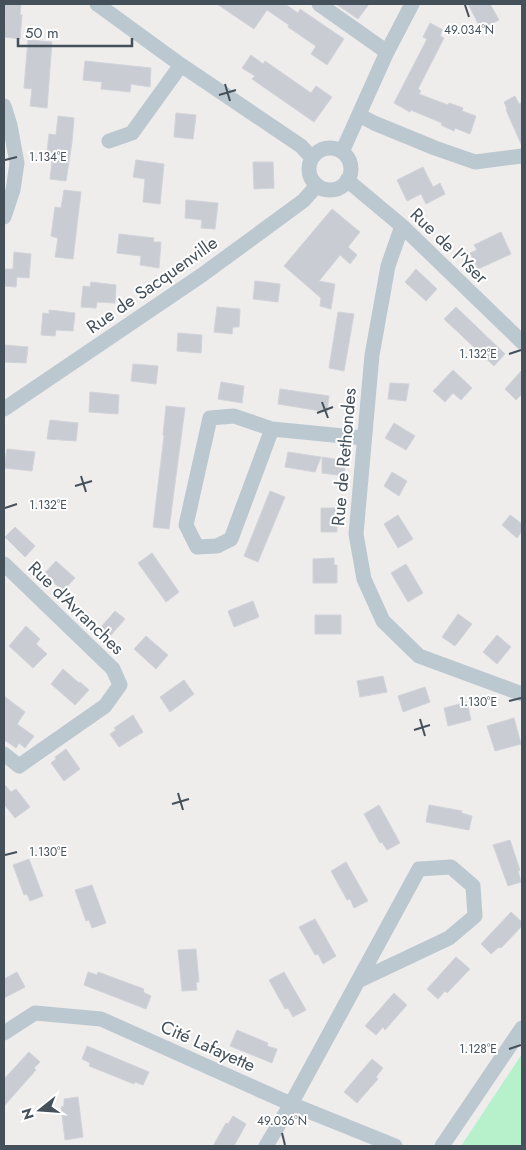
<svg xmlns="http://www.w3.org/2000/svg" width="526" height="1150" viewBox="0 0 526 1150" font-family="Jost,sans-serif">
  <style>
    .green { fill: #b7f1cb }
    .building { fill: #c9ccd2; stroke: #d0d3d9 }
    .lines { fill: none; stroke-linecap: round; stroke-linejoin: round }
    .minor { stroke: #bcc8d0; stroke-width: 15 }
    .ticks { fill: none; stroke: #44515b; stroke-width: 2 }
    .labels { text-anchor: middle; stroke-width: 4; stroke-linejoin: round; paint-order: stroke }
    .street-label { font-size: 18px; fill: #44515b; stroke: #fff }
    .ticks-label { font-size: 12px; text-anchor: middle; fill: #44515b; stroke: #fff; stroke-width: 4; stroke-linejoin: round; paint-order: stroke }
  </style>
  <rect width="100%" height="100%" fill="#efecec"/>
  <!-- green -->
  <path class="green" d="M522,1054V1146H461Z"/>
  <!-- building -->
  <path class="building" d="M4,4H21L20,15H22L20,39L4,37L5,20L4,19Z
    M217,4H285L298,13L300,9L344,39L327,65L311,54L316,46L288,27L289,25L267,10L254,29Z
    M336,4H369L358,19Z
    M468,4H490L499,20L481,29Z
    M430,23L443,30L440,36L444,38L418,89L421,91L419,94L448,105L449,103L463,108L462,111L476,116L470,134L455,128L454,131L441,125L442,123L411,110L410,112L394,103L427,39L423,37Z
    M28,40L52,42L47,108L30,106L32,89L24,88Z
    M251,55L263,64L265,61L311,93L316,86L332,97L314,122L252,79L255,76L242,68Z
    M85,61L151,68L150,87L131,84L130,92L101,89L102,82L83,80Z
    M515,96L519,104L522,102V146L506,110L507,109L504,102Z
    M176,113L196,115L193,139L174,137Z
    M58,116L74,118L72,142L66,181L50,179L52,162L46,161L49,134L56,135Z
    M136,160L164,164L160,204L143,202L145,179L133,177Z
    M253,162H273L274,188L254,189Z
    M423,167L433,187L440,183L445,194L426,204L421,194L407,201L397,180Z
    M64,190L81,192L73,259L55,257L58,238L51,236L55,207L61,208Z
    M186,200L218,203L215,229L201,228L202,220L185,218Z
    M332,209L360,232L348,247L357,255L350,264L340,255L319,281L335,284L331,309L320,306L321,298L284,266Z
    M501,232L511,254L478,269L470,253L477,250L474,245Z
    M119,234L154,238L153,242H161L159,268L140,265L141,256L117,253Z
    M14,252L31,254L29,278L17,277L16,287L4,286V269H13Z
    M416,269L437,289L426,301L405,282Z
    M255,281L280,284L278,302L253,299Z
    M91,282L116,285L115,303L97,302L96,308L81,307L83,286L90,287Z
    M217,307L240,309L239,327H233L232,334L214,332Z
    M456,307L505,354L494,366L444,319Z
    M49,310L75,313L73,331L56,330L55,336L41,335L43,313L49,314Z
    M338,312L354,314L344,371L329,368Z
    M178,333L202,335L201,353L177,351Z
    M4,345L28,347L26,363L4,362Z
    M133,364L158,366L156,384L131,381Z
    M453,370L472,388L461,400L453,393L445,402L433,391Z
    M522,370V394L516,400L505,389Z
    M221,382L244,386L242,403L218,399Z
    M390,383L409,384L406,401L388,399Z
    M280,389L329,396L327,412L278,404Z
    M90,392L119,395L118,414L89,412Z
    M166,406L185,408L169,529L153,527L164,436L163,435Z
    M50,420L78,423L76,441L47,439Z
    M394,423L415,436L406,450L385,438Z
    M7,449L35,452L32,471L4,468Z
    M288,452L321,457L315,472L285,467Z
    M322,457L346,461L344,476L322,473Z
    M392,472L407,481L399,496L384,486Z
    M270,491L285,497L258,562L244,556Z
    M321,508H337V532H321Z
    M398,515L413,539L398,548L384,524Z
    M510,515L522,524V531L517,538L502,525Z
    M15,527L35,546L25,557L5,537Z
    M152,553L179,592L166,602L138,563Z
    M334,558V565H337V583H313V559Z
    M56,561L75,578L63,591L44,574Z
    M406,564L423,593L408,602L391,573Z
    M253,601L259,617L234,627L228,611Z
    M115,611L125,619L111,635L101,627Z
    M458,614L472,624L455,646L442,637Z
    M315,615H341V634H315Z
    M26,626L40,639L36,644L47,654L33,668L9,646Z
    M497,635L511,647L497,664L483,652Z
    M146,636L168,655L156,669L134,649Z
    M63,669L79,683L80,682L89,690L75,705L51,684Z
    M383,676L387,692L360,697L357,681Z
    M184,680L194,694L170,712L160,697Z
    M425,687L430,702L403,712L398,696Z
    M4,696L25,712L17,724L34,736L25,748L19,743L16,748L6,741L4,743Z
    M467,702L471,720L448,726L444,708Z
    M133,715L143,732L119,747L110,734L116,730L114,728Z
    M514,718L521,744L495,751L487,726Z
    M66,749L80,769L64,781L51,763L56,759L55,757Z
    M4,784L11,792L16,789L30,807L15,818L4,804Z
    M379,805L400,843L387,850L382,842L380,843L364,814Z
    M429,805L462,811L461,813L472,816L469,830L426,822Z
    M510,840L520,870L518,871L521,882L508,886L493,845Z
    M29,859L43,896L30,901L27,894L24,895L13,865Z
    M346,862L368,901L354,908L350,899L347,900L331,871Z
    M92,885L106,923L92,928L89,920L86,921L75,890Z
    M511,912L522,922V926L501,948L499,947L491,954L481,944Z
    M315,919L336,956L323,964L318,954L315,955L299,927Z
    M196,949L199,982H196L197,990L182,991L178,950Z
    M456,957L470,969L447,993L445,991L438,999L427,989Z
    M17,972L25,987L4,998V979Z
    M88,972L97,975L98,972L144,989L143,992L151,996L146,1009L84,985Z
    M284,972L306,1010L293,1017L288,1008L285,1009L269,980Z
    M394,993L407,1005L385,1030L383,1027L376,1035L365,1026Z
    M237,1030L268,1043L267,1046L277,1049L272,1063L230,1046Z
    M87,1046L149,1072L143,1085L135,1082L134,1084L89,1066L90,1063L82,1059Z
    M29,1052L40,1062L34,1068L36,1070L4,1106V1079Z
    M372,1059L383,1068L376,1077L378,1079L357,1103L344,1092Z
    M78,1097L83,1137L65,1140L61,1107L64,1106V1099Z
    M233,1116L246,1124L234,1146H213L226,1123L228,1124Z"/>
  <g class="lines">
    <!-- minor -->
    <path class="minor" d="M97,4L181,65L301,146L312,158
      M319,4L387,52
      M4,106L10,125L17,163L13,190L4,217
      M359,115L374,123L435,148L475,162L522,156
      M109,141L132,133L181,65
      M309 169a21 21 0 1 1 42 0a21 21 0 1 1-42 0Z
      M342,152L387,52L412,4
      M347,180L402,226L522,342
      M402,226L388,266L372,355L356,534L364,579L383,621L419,656L522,694
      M4,409L202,275L303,201L313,190L317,185
      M272,429L234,416L210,418L186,525L197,547L217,546L231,539L272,429L364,438
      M4,564L113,669L120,685L105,706L19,766L4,754
      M4,1033L35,1013L101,1019L291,1104L395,1146
      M266,1146L291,1104L419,869L451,867L473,886L475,916L449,938L358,981
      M442,1146L522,1028"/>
  </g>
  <!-- ticks -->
  <path class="ticks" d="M465,5L469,17M225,84L230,101M219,95L236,90M5,160L17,157M509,354L521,350M322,402L328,418M317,413L333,407M81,476L86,492M75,486L92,481M5,508L17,504M509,701L521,698M420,719L425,736M414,730L430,725M178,793L183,810M172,804L189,799M5,855L17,852M509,1049L521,1045M282,1133L285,1145"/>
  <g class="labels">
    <!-- street labels -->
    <g class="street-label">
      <text transform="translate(449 246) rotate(44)" y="6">Rue de l'Yser</text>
      <text transform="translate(152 285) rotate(-35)" y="6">Rue de Sacquenville</text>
      <text transform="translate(344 457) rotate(-85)" y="6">Rue de Rethondes</text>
      <text transform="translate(76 608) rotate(44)" y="6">Rue d'Avranches</text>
      <text transform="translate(208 1046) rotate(24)" y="6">Cité Lafayette</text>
    </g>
  </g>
  <g class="ticks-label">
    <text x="469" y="34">49.034°N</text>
    <text x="48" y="161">1.134°E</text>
    <text x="478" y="358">1.132°E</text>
    <text x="48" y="509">1.132°E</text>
    <text x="478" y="706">1.130°E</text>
    <text x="48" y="856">1.130°E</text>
    <text x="478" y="1053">1.128°E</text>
    <text x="282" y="1125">49.036°N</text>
  </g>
  <!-- border -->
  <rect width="526" height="1150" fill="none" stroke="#44515b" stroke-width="10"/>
  <!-- north arrow -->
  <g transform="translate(40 1110) rotate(253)" stroke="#ffffff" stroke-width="4" paint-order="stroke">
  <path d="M0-4L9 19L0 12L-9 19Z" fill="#44515b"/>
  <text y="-8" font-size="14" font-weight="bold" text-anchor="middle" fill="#44515b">N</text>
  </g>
  <!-- scale -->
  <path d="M18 38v8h114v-8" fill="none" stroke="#44515b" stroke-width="2.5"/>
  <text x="25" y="38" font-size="15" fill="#44515b" stroke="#ffffff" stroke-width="4" paint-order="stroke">50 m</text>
</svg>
